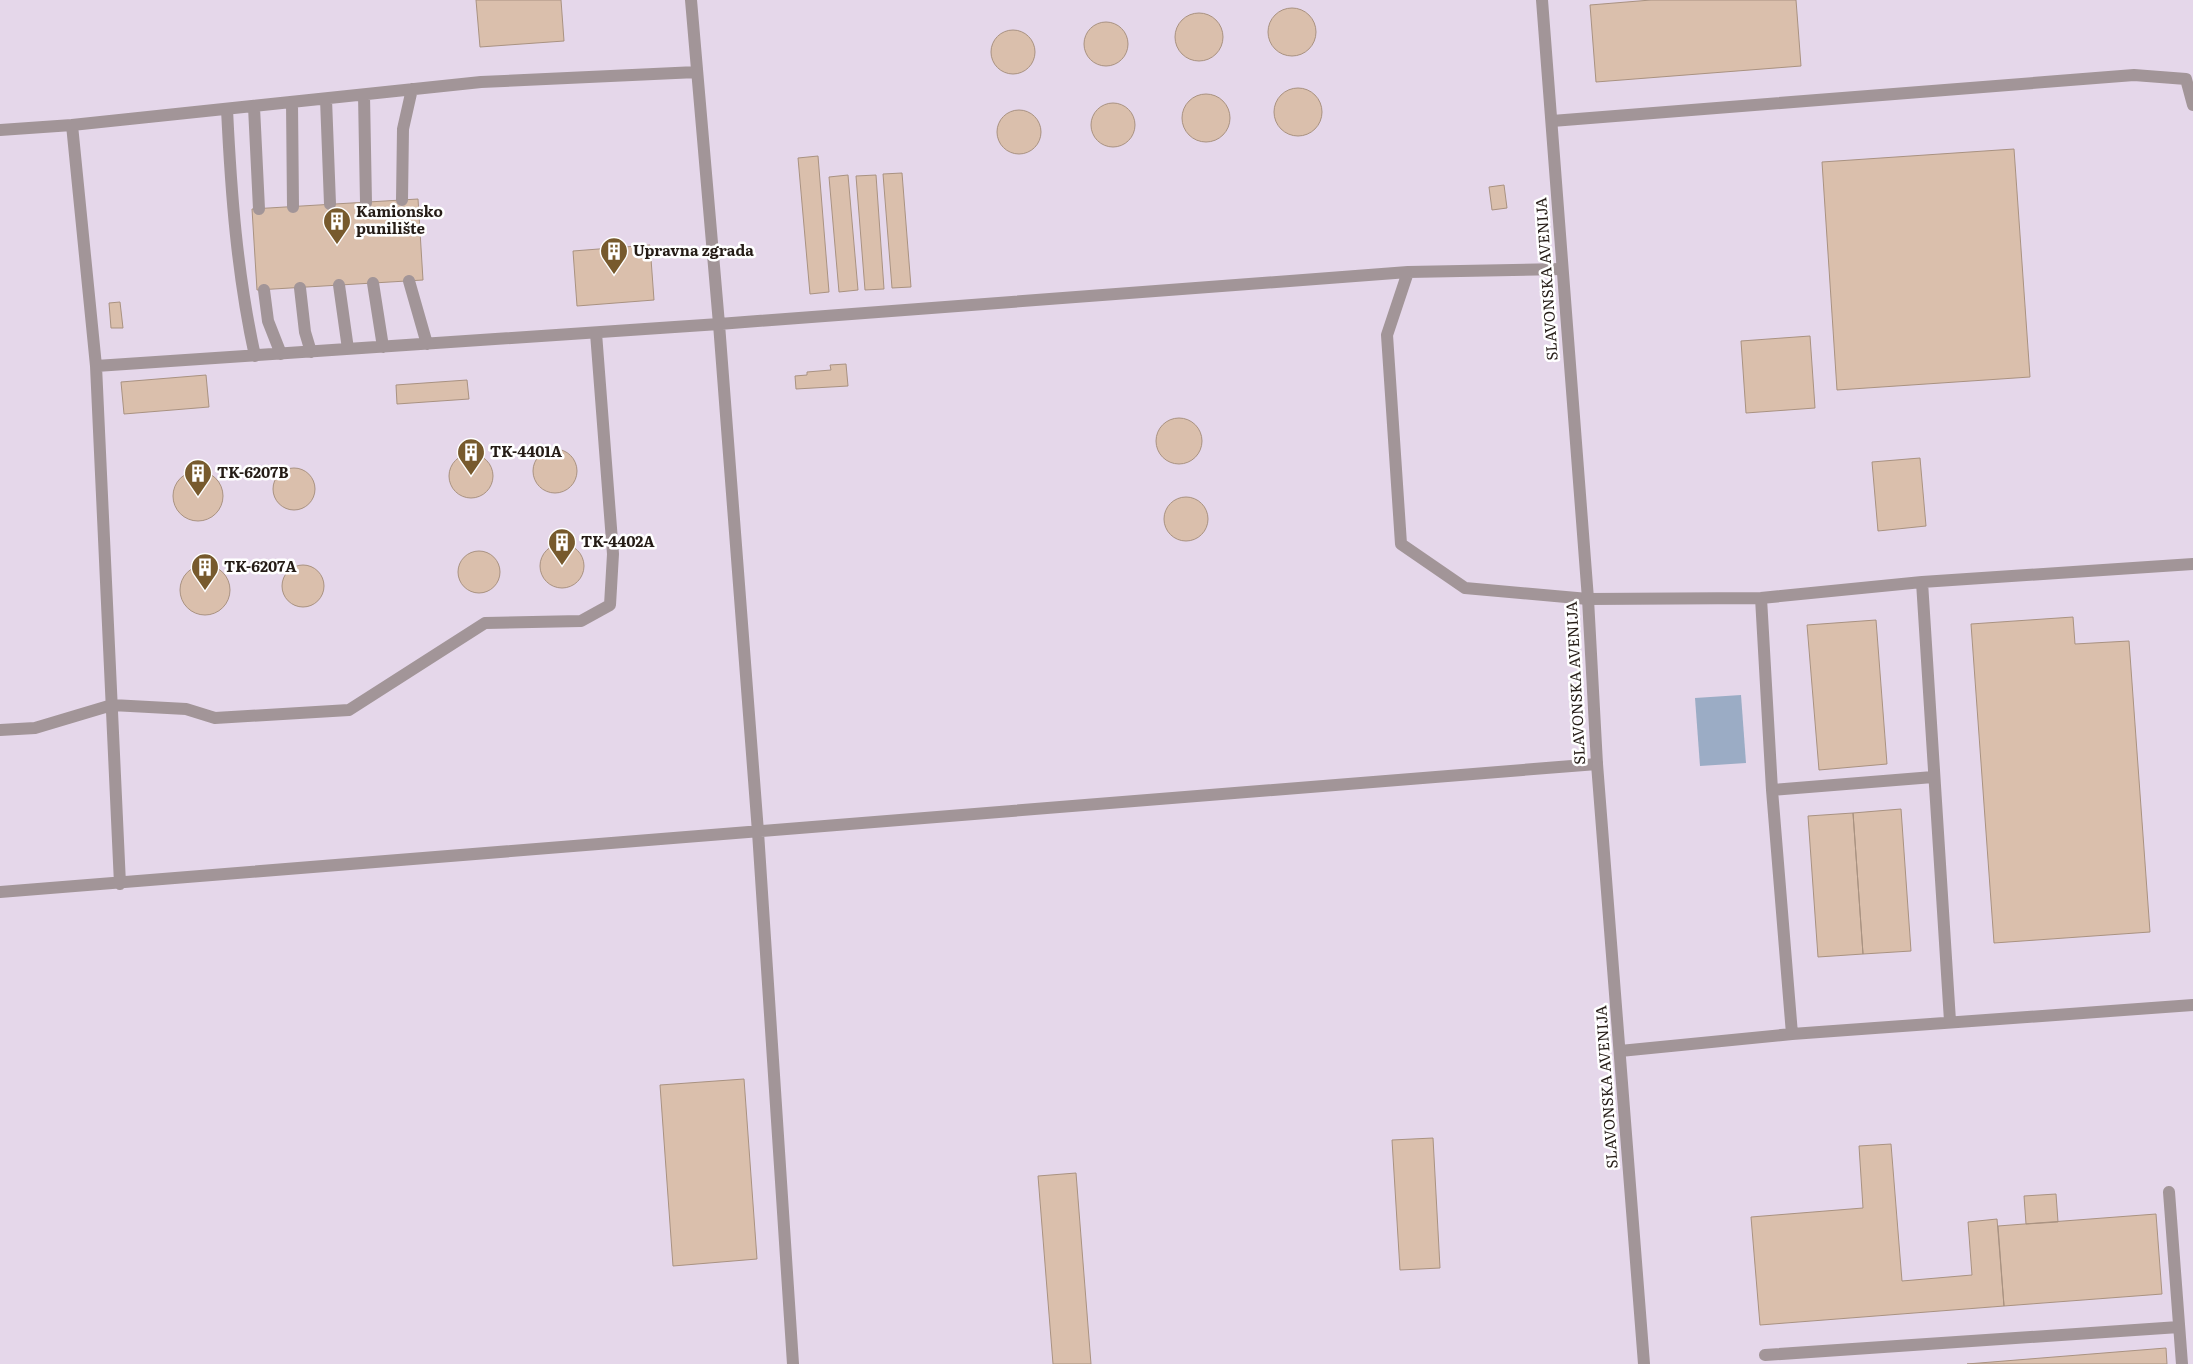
<svg xmlns="http://www.w3.org/2000/svg" width="2193" height="1364" viewBox="0 0 2193 1364" font-family="Literata,serif">
  <style>
    .industrial { fill: #e5d7ea }
    .water { fill: #9bacc5 }
    .building { fill: #dabfac; stroke: #a99281 }
    .lines { fill: none; stroke-linecap: round; stroke-linejoin: round }
    .lane { stroke: #a29598; stroke-width: 12 }
    .street { stroke: #a29598; stroke-width: 12 }
    .labels { text-anchor: middle; stroke-width: 5; stroke-linejoin: round; paint-order: stroke }
    .poi-label { font-size: 15px; font-weight: bold; fill: #251c16; stroke: #fff; text-anchor: start }
    .street-label { font-size: 15px; fill: #251c16; stroke: #fff }
  </style>
  <rect width="100%" height="100%" fill="#fbe1cf"/>
  <!-- industrial -->
  <path class="industrial" d="M0,0H2193V1364H0Z"/>
  <!-- water -->
  <path class="water" d="M1741,695L1746,763L1700,766L1695,698Z"/>
  <!-- building -->
  <path class="building" d="M476,0H561L564,41L480,47Z
    M1651,0H1796L1801,66L1596,82L1590,5Z
    M1268 32a24 24 0 1 1 48 0a24 24 0 1 1-48 0Z
    M1175 37a24 24 0 1 1 48 0a24 24 0 1 1-48 0Z
    M1084 44a22 22 0 1 1 44 0a22 22 0 1 1-44 0Z
    M991 52a22 22 0 1 1 44 0a22 22 0 1 1-44 0Z
    M1274 112a24 24 0 1 1 48 0a24 24 0 1 1-48 0Z
    M1182 118a24 24 0 1 1 48 0a24 24 0 1 1-48 0Z
    M1091 125a22 22 0 1 1 44 0a22 22 0 1 1-44 0Z
    M997 132a22 22 0 1 1 44 0a22 22 0 1 1-44 0Z
    M2014,149L2030,377L1837,390L1822,162Z
    M818,156L829,292L810,294L798,158Z
    M902,173L911,287L892,288L883,174Z
    M848,175L858,290L839,292L829,177Z
    M876,175L884,289L865,290L856,176Z
    M1504,185L1507,208L1492,210L1489,187Z
    M418,199L423,280L257,290L252,209Z
    M650,245L654,300L577,306L573,251Z
    M120,302L123,328H111L109,303Z
    M1810,336L1815,408L1746,413L1741,341Z
    M846,364L848,386L796,389L795,376L807,375V372L831,370L830,365Z
    M206,375L209,407L124,414L121,382Z
    M467,380L469,399L397,404L396,385Z
    M1156 441a23 23 0 1 1 46 0a23 23 0 1 1-46 0Z
    M533 471a22 22 0 1 1 44 0a22 22 0 1 1-44 0Z
    M449 476a22 22 0 1 1 44 0a22 22 0 1 1-44 0Z
    M1920,458L1926,526L1878,531L1872,462Z
    M273 489a21 21 0 1 1 42 0a21 21 0 1 1-42 0Z
    M173 496a25 25 0 1 1 50 0a25 25 0 1 1-50 0Z
    M1164 519a22 22 0 1 1 44 0a22 22 0 1 1-44 0Z
    M540 566a22 22 0 1 1 44 0a22 22 0 1 1-44 0Z
    M458 572a21 21 0 1 1 42 0a21 21 0 1 1-42 0Z
    M282 586a21 21 0 1 1 42 0a21 21 0 1 1-42 0Z
    M180 590a25 25 0 1 1 50 0a25 25 0 1 1-50 0Z
    M2073,617L2075,644L2129,641L2150,932L1994,943L1971,624Z
    M1876,620L1887,764L1819,770L1807,625Z
    M1901,809L1911,951L1863,954L1853,813Z
    M1853,813L1863,954L1818,957L1808,816Z
    M744,1079L757,1259L673,1266L660,1085Z
    M1433,1138L1440,1268L1400,1270L1392,1140Z
    M1891,1144L1902,1281L1972,1275L1968,1222L1997,1219L2004,1306L1760,1325L1751,1217L1863,1208L1859,1146Z
    M1076,1173L1091,1364H1053L1038,1176Z
    M2056,1194L2058,1222L2026,1224L2024,1196Z
    M2156,1214L2162,1294L2004,1306L1998,1226Z
    M2166,1348L2167,1364H1967Z"/>
  <g class="lines">
    <!-- lane -->
    <path class="lane" d="M691,0L719,324L758,832L793,1364
      M364,95L366,203
      M326,99L330,204
      M292,103L293,207
      M254,107L259,209
      M227,109C231,193 237,274 255,356
      M1552,121L2134,75L2186,79L2193,105
      M72,125L481,82L697,72
      M0,130L72,125L96,366L120,884
      M402,200L403,129L412,89
      M1408,272L1387,335L1401,544L1465,588L1588,599L1761,598L1922,582L2193,564
      M409,281L427,344
      M373,283L383,347
      M339,285L348,349
      M300,288L305,332L311,352
      M264,290L268,321L281,354
      M96,366L719,324L1408,272L1562,269
      M1922,582L1950,1021
      M1761,598L1772,790L1792,1034
      M0,730L35,728L112,705L186,709L215,718L349,710L485,623L581,621L610,605L613,554L596,333
      M1772,790L1933,777
      M0,892L1597,764
      M1620,1051L1792,1034L2193,1005
      M2169,1192L2182,1364
      M1765,1355L2179,1327"/>
    <!-- street -->
    <path class="street" d="M1542,0L1588,599L1597,764L1644,1364"/>
  </g>
  <!-- icons -->
  <defs>
    <g id="building-pin" transform="scale(1.4375)"><path d="M0 17L-7.5 6A9.5 9.5 0 1 1 7.5 6Z" fill="#775a2d" stroke="#fff"/><path d="M-4-6H4V6H1V3H-1V6H-4ZM-2.5-4.3h1.7v1.8h-1.7ZM.8-4.3h1.7v1.8H.8ZM-2.5-1h1.7V.8h-1.7ZM.8-1h1.7V.8H.8Z" fill="#fff"/></g>
  </defs>
  <g fill-rule="evenodd">
    <use href="#building-pin" x="337" y="221"/>
    <use href="#building-pin" x="614" y="251"/>
    <use href="#building-pin" x="471" y="452"/>
    <use href="#building-pin" x="198" y="473"/>
    <use href="#building-pin" x="562" y="542"/>
    <use href="#building-pin" x="205" y="567"/>
  </g>
  <g class="labels">
    <!-- poi labels -->
    <g class="poi-label">
      <text x="356" y="217">Kamionsko<tspan x="356" dy="17">punilište</tspan></text>
      <text x="633" y="256">Upravna zgrada</text>
      <text x="490" y="457">TK-4401A</text>
      <text x="217" y="478">TK-6207B</text>
      <text x="581" y="547">TK-4402A</text>
      <text x="224" y="572">TK-6207A</text>
    </g>
    <!-- street labels -->
    <g class="street-label">
      <text transform="translate(1547 279) rotate(-94)" y="5">SLAVONSKA AVENIJA</text>
      <text transform="translate(1576 683) rotate(-93)" y="5">SLAVONSKA AVENIJA</text>
      <text transform="translate(1607 1087) rotate(-94)" y="5">SLAVONSKA AVENIJA</text>
    </g>
  </g>
</svg>
